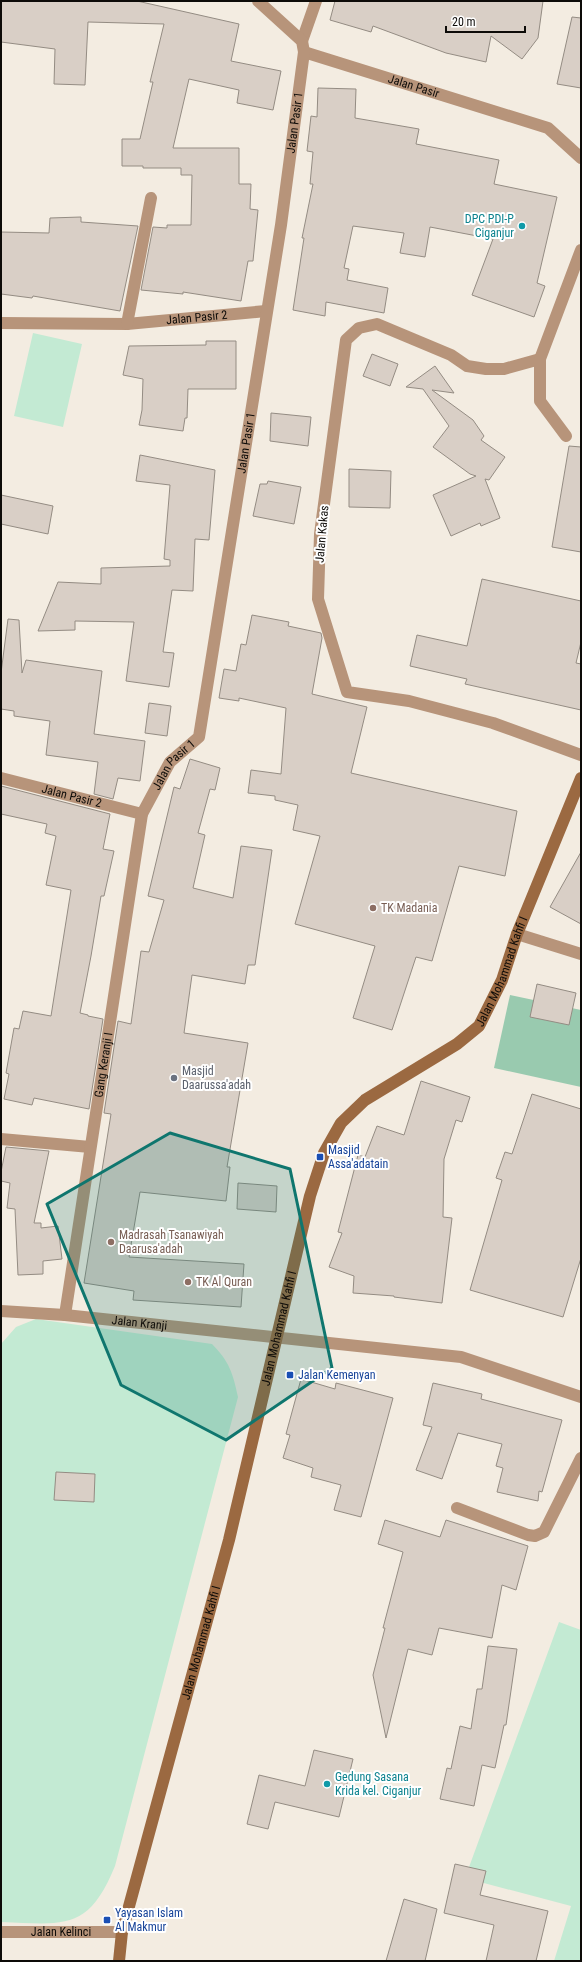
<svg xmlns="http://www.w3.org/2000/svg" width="582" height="1962" viewBox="0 0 582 1962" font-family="'Roboto Condensed',sans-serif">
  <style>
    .green { fill: #c3ead3 }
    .forest { fill: #99caaf }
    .building { fill: #d9cfc6; stroke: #948c83 }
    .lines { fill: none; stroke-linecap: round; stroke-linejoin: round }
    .lane { stroke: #b7947a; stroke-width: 12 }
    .street { stroke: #b7947a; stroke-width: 12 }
    .secondary { stroke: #9b6941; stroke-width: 12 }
    .marked { fill: #0f766e; fill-opacity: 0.2; stroke: #0f766e; stroke-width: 3; stroke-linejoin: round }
    .culture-dot { fill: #0f9aa8; stroke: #fff; stroke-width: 1.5 }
    .education-dot { fill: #8d6e63; stroke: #fff; stroke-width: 1.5 }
    .worship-dot { fill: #6b7280; stroke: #fff; stroke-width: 1.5 }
    .transit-dot { fill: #1a4fb4; stroke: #fff; stroke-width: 1.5 }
    .labels { text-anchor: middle; stroke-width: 4; stroke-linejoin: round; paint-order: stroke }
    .street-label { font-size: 12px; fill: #0d0b08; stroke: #fff }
    .culture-label { font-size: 12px; fill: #0d838f; stroke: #fff; text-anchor: end }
    .education-label { font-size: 12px; fill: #785e54; stroke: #fff; text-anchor: start }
    .worship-label { font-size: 12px; fill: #5b616d; stroke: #fff; text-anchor: start }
    .transit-label { font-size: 12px; fill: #164399; stroke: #fff; text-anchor: start }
  </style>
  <rect width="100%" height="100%" fill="#f3ece1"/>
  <!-- green -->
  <path class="green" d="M33,333L82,344L63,427L14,416Z
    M36,1319L212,1344C229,1361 233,1373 238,1397L115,1866C88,1932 64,1924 1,1922V1344L16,1327Z
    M559,1622L581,1630V1961H554L571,1906L465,1878Z"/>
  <!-- forest -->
  <path class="forest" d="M510,995L581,1010V1087L494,1068Z"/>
  <!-- building -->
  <path class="building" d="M1,1H137L239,24L231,61L281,71L273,110L237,103L239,90L189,79L173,148H239V184H251L250,209L258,210L253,261H248L241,301L183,292V294L141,290L153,227L167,228V225H191L192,175H181V168H143V166H122V139H140L153,82H150L164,24L88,22L85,85L54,84L55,49L1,42Z
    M335,1H543L538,38L522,59L491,36L486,62L446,53L373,26L371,32L330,20Z
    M572,17L581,18V88L557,84Z
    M318,88L356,89L355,118L419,129L416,144L499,160L494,184L557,197L537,283L545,286L534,317L472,295L493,239L430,227L425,257L400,253L404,233L353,226L344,268L349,269L347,280L388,288L384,313L326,302L325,316L293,310L304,238H302L313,184H310L313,152L307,151L311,116L317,117Z
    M81,217V222L138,226L120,311L33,296L32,298L1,294V232L49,233L50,218Z
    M206,341H236V389H188L187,418H185L183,431L139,425L142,410L143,379L123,375L129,346L206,345Z
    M372,354L398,364L390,386L363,376Z
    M435,366L454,393L432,390L473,420L484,436L481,440L505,457L489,480L485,479L500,518L481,526L480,523L451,536L433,495L476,476L470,474L433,447L449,426L423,389L406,387Z
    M271,413L311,417L308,446L270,441Z
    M569,446L581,447V552L552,547Z
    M140,455L215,470L209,540L195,539L193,591L172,590L163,652L174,653L169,687L126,681L134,622L75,621V630L38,631L58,582L101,584V568L170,566V560L164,559L170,485L136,481Z
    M349,469L391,471L390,508L349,507Z
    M268,481L301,487L294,524L253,516L260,484H267Z
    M1,495L53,506L48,534L1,524Z
    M482,579L581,601V642L576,663L581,664V710L465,684L467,679L410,666L417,635L467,646Z
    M252,615L289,622L288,626L321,633L322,638L312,694L367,707L351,773L517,811L505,876L459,866L432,961L416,957L392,1030L353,1018L375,946L295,924L320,836L293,830L298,805L275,800V796L248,793L251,770L281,774L286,708L239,698V701L219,698L224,669L236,671L241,644L246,645Z
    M8,619L19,620L22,673L26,660L102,671L94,734L145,741L140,781L118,778L113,799L94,794L98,762L46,755L50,721L14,716V711L1,709V673Z
    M149,703L171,706L167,736L145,733Z
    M190,759L220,768L215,790L210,789L198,833L205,835L193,888L233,898L241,846L272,850L255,965H248L245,984L192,975L184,1033L248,1043L227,1167H230L226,1201L140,1192L129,1257L244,1264L241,1307L133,1300L134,1291L84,1283L111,1114L104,1113L118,1021L131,1024L141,951L149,952L164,900L148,896L174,787L180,789Z
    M1,786L110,814L103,849L114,851L104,896H101L91,956L80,1013L88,1015V1016L103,1019L89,1109L34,1098L32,1105L4,1099L9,1074L6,1073L14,1028L19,1029L23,1011L51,1016L71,890L46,885L56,836L45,833L47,824L1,814Z
    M581,852V924L550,907Z
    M537,984L576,993L569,1025L530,1017Z
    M421,1081L470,1097L462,1122L456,1120L444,1159L443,1217L452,1218L442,1303L394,1297V1296L353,1293L354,1276L329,1267L342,1233L338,1232L358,1155L365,1157L377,1126L404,1135Z
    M532,1094L581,1109V1258L563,1317L470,1290L502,1180L496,1178L505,1152L512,1154Z
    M6,1147L49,1151L34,1223H41V1228L58,1226L62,1259L43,1261V1274L18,1275L15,1209L7,1208L10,1183L1,1181V1172Z
    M238,1183L277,1186L276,1212L237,1209Z
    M301,1379L335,1389L336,1383L393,1398L361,1517L334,1510L341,1485L311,1477L313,1468L283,1458L290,1435L286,1434Z
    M433,1383L482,1394L481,1399L562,1420L542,1492L539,1491L538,1501L497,1492L503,1468L496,1466L502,1444L458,1433L442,1479L416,1470L432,1427L423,1425Z
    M56,1472L95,1474L94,1502L54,1500Z
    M385,1520L440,1537L446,1520L528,1546L516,1590L502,1585L492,1638L439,1628L432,1655L408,1649L386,1738L373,1675L385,1628H383L403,1552L378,1544Z
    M488,1646L517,1649L506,1725H504L495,1768L482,1765L474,1806L440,1799L447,1768L451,1769L460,1726L471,1729L477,1689H482Z
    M314,1750L353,1759L339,1817L275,1802L268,1829L247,1824L259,1775L305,1786Z
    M455,1864L486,1871L480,1895L548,1911L536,1961H486L494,1925L444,1913Z
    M404,1899L437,1909L425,1961H386Z"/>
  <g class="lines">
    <!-- lane -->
    <path class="lane" d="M457,1508L528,1535L535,1536L544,1532L581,1458"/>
    <!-- street -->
    <g class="street">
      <path d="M302,41L316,1"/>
      <path id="s1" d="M304,52L548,128L581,158"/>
      <path id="s2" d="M1,323L127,324L266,311"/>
      <path d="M127,324L151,198"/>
      <path d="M540,359L504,369H486L467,366L451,355L377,324L359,328L346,340L320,534L318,599L347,692L409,701L493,723L581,755"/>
      <path d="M566,436L540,401V359L581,250"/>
      <path id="s3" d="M1,778L142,814"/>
      <path d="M517,934L581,954"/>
      <path d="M1,1139L90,1147"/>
      <path id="s4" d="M1,1311L65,1315L461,1357L581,1397"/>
      <path id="s5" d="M65,1315L142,814L170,762L199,737L281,225L304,52L302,41L258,1"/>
      <path id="s6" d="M1,1932H122"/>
    </g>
    <!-- secondary -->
    <path class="secondary" id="s7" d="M119,1961L122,1932L229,1540L310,1196L324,1153L341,1123L365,1100L457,1044L479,1026L502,980L517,934L581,778"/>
  </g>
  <!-- marked area -->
  <path class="marked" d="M170,1133L290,1169L332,1368L226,1440L121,1385L47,1204Z"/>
  <!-- markers -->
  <g class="culture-dot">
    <circle cx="522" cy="226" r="4"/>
    <circle cx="327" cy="1784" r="4"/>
  </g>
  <g class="education-dot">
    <circle cx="373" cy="908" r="4"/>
    <circle cx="111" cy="1242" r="4"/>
    <circle cx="188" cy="1282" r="4"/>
  </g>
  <circle class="worship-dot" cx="174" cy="1078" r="4"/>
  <g class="transit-dot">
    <rect x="316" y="1153" width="8" height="8" rx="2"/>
    <rect x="286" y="1371" width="8" height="8" rx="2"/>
    <rect x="103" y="1916" width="8" height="8" rx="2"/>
  </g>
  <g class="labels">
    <!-- street labels -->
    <g class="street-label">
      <text dy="4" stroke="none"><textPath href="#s1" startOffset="115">Jalan Pasir</textPath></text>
      <text dy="4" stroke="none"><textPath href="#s5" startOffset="1226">Jalan Pasir 1</textPath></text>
      <text dy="4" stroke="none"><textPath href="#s2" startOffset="196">Jalan Pasir 2</textPath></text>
      <text dy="4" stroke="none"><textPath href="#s5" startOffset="902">Jalan Pasir 1</textPath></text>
      <text transform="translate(322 534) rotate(-85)" y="4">Jalan Kakas</text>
      <text dy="4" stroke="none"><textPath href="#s5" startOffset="566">Jalan Pasir 1</textPath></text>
      <text dy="4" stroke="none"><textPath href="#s3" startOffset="73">Jalan Pasir 2</textPath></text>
      <text dy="4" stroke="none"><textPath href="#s7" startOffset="1097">Jalan Mohammad Kahfi I</textPath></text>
      <text dy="4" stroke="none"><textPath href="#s5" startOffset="253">Gang Keranji I</textPath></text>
      <text dy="4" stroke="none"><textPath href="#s4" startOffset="139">Jalan Kranji</textPath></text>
      <text dy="4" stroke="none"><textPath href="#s7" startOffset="653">Jalan Mohammad Kahfi I</textPath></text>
      <text dy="4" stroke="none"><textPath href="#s7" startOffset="329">Jalan Mohammad Kahfi I</textPath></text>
      <text dy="4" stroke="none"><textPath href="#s6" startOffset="60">Jalan Kelinci</textPath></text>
    </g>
    <!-- culture labels -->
    <g class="culture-label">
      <text x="514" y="223">DPC PDI-P<tspan x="514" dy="14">Ciganjur</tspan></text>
      <text x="335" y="1781" text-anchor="start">Gedung Sasana<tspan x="335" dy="14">Krida kel. Ciganjur</tspan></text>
    </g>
    <!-- education labels -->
    <g class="education-label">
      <text x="381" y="912">TK Madania</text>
      <text x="119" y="1239">Madrasah Tsanawiyah<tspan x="119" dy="14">Daarusa'adah</tspan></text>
      <text x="196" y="1286">TK Al Quran</text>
    </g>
    <!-- worship labels -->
    <g class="worship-label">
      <text x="182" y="1075">Masjid<tspan x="182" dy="14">Daarussa'adah</tspan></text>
    </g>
    <!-- transit labels -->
    <g class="transit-label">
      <text x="328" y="1154">Masjid<tspan x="328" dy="14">Assa'adatain</tspan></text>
      <text x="298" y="1379">Jalan Kemenyan</text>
      <text x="115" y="1917">Yayasan Islam<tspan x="115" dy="14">Al Makmur</tspan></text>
    </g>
  </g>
  <!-- border -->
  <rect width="582" height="1962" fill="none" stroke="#0d0b08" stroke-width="4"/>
  <!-- scale -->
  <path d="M446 26v6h79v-6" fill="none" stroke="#0d0b08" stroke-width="2"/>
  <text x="452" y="26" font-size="12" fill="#0d0b08" stroke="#ffffff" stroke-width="3" paint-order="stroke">20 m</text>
</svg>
